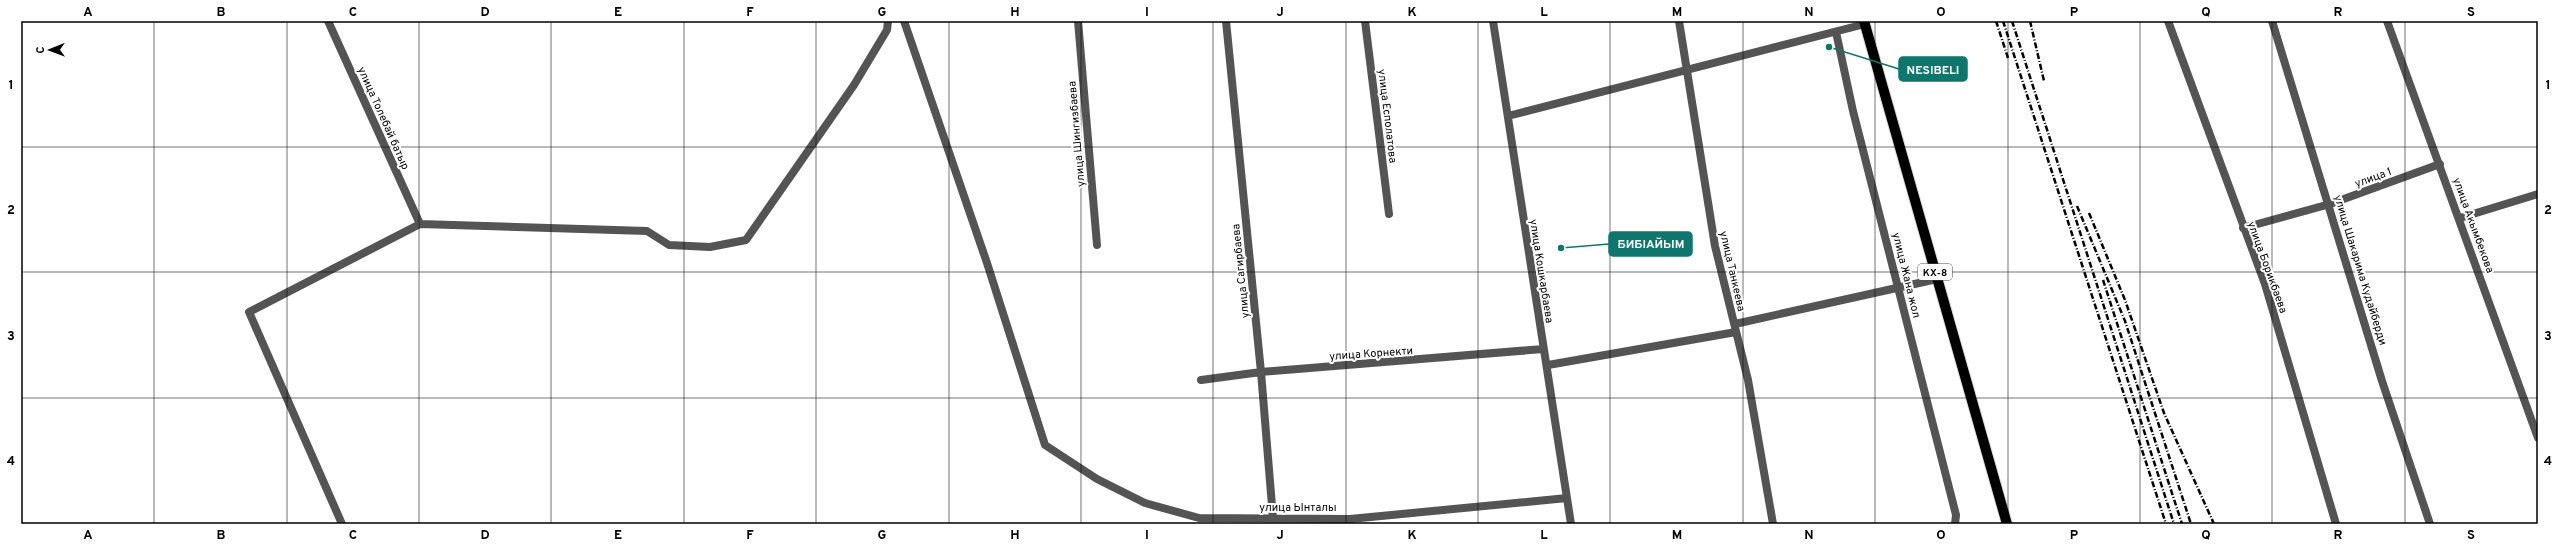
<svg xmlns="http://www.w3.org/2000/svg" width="2559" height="545" viewBox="0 0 2559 545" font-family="Overpass,sans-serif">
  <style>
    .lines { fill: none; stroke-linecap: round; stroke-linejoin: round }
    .primary-casing { stroke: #dbdbdb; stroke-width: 12 }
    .street { stroke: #545454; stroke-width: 8 }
    .primary { stroke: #000; stroke-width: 10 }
    .rail { stroke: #000; stroke-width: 2.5; stroke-dasharray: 6 2 1 2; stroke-linecap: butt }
    .grid { fill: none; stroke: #000; stroke-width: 1; stroke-opacity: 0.55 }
    .labels { text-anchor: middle; stroke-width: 4; stroke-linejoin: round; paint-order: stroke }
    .shield { fill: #fff; stroke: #4c4c4c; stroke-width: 1 }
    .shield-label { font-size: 10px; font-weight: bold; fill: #000 }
    .street-label { font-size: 11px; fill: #000; stroke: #fff }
    .leader { fill: none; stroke: #0f766e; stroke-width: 1.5 }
    .callout-dot { fill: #0f766e; stroke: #fff; stroke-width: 1.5 }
    .callout { fill: #0f766e; stroke: #0f766e; stroke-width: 1.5 }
    .callout-label { font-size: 12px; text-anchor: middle; font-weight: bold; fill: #fff }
    .neatline { fill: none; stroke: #000; stroke-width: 1.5 }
    .grid-label { font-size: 13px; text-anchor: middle; font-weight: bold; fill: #000 }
  </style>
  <rect width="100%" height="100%" fill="#fff"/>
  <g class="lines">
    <!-- primary casing -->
    <g class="primary-casing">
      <path id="primary" d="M1864,21L2007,524"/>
    </g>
    <!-- street -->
    <path class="street" d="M328,21L420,224
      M904,21L987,263L1045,445L1097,479L1145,503L1199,518L1350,519L1567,498
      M1078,21L1097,245
      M1226,21L1261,372L1273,518
      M1365,21L1389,214
      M1493,21L1571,524
      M1679,21L1715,246L1748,380L1773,524
      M2168,21L2265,284L2336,524
      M2272,21L2382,381L2430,524
      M2387,21L2538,438
      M1836,32L1853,111L1956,515L1955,524
      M1508,116L1865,24
      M2460,218L2538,194
      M2243,228L2330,204L2440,164
      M1735,324L1937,279
      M1548,365L1736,332
      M1201,380L1261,372L1543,349
      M342,524L249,312L420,224L647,231L669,245L710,247L746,240L854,85L887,30L888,21"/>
    <!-- primary -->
    <use href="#primary" class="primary"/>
    <!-- rail -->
    <path class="rail" d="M1996,21L2008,58
      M2003,21L2166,524
      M2012,21L2174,524
      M2030,21L2044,81
      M2077,206L2125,321L2191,524
      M2089,213L2125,300L2164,413L2214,524
      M2103,280L2182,524"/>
  </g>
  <!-- grid -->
  <path class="grid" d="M154,21V524M287,21V524M419,21V524M551,21V524M684,21V524M816,21V524M949,21V524M1081,21V524M1213,21V524M1346,21V524M1478,21V524M1610,21V524M1743,21V524M1875,21V524M2008,21V524M2140,21V524M2272,21V524M2405,21V524M21,147H2538M21,272H2538M21,398H2538"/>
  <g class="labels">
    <!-- shield labels -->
    <rect class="shield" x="1918" y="264" width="34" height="16" rx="3"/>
    <g class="shield-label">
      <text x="1935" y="276">КХ-8</text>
    </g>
    <!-- street labels -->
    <g class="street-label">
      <text transform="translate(1388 116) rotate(83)" y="4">улица Есполатова</text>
      <text transform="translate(384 118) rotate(66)" y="4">улица Толебай батыр</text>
      <text transform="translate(1076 134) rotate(-95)" y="4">улица Шингизбаева</text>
      <text transform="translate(2373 177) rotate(-20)" y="4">улица 1</text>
      <text transform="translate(2474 225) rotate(70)" y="4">улица Акымбекова</text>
      <text transform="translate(2268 267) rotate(70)" y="4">улица Борикбаева</text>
      <text transform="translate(2361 270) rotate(73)" y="4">улица Шакарима Кудайберди</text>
      <text transform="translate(1240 271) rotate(-96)" y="4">улица Сагирбаева</text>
      <text transform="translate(1542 271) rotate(81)" y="4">улица Кошкарбаева</text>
      <text transform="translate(1733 271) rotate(77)" y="4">улица Танкеева</text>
      <text transform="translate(1907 275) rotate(76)" y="4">улица Жана жол</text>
      <text transform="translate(1371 353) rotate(-4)" y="4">улица Корнекти</text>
      <text x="1298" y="511">улица Ынталы</text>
    </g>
  </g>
  <!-- callouts -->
  <path class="leader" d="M1829 47L1899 69M1561 248L1609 244"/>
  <g class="callout-dot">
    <circle cx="1829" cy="47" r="4"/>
    <circle cx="1561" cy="248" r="4"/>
  </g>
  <g class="callout">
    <rect x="1899" y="57" width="68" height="24" rx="4"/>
    <rect x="1609" y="232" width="83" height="24" rx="4"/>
  </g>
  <g class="callout-label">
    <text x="1933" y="74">NESIBELI</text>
    <text x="1651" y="248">БИБІАЙЫМ</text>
  </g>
  <!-- border -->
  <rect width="2559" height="545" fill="none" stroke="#ffffff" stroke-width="44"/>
  <!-- north arrow -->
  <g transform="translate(50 50) rotate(269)" stroke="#ffffff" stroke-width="3" paint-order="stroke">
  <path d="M0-3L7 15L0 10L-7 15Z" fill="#000000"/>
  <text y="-6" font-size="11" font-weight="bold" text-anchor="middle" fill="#000000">С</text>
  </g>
  <rect x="22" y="22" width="2515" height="501" class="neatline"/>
  <g class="grid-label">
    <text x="88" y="16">A</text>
    <text x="221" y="16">B</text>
    <text x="353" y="16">C</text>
    <text x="485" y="16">D</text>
    <text x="618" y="16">E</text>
    <text x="750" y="16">F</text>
    <text x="882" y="16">G</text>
    <text x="1015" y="16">H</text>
    <text x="1147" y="16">I</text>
    <text x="1280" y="16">J</text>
    <text x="1412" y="16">K</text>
    <text x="1544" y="16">L</text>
    <text x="1677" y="16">M</text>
    <text x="1809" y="16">N</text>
    <text x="1941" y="16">O</text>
    <text x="2074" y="16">P</text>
    <text x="2206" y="16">Q</text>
    <text x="2338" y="16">R</text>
    <text x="2471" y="16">S</text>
    <text x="11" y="89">1</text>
    <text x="2548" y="89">1</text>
    <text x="11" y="214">2</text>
    <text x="2548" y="214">2</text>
    <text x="11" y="340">3</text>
    <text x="2548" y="340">3</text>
    <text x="11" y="465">4</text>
    <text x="2548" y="465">4</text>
    <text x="88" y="539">A</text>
    <text x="221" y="539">B</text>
    <text x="353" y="539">C</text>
    <text x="485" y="539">D</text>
    <text x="618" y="539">E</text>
    <text x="750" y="539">F</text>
    <text x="882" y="539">G</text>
    <text x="1015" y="539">H</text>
    <text x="1147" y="539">I</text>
    <text x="1280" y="539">J</text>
    <text x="1412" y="539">K</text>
    <text x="1544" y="539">L</text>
    <text x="1677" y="539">M</text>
    <text x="1809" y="539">N</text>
    <text x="1941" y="539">O</text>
    <text x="2074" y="539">P</text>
    <text x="2206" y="539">Q</text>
    <text x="2338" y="539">R</text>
    <text x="2471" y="539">S</text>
  </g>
</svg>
